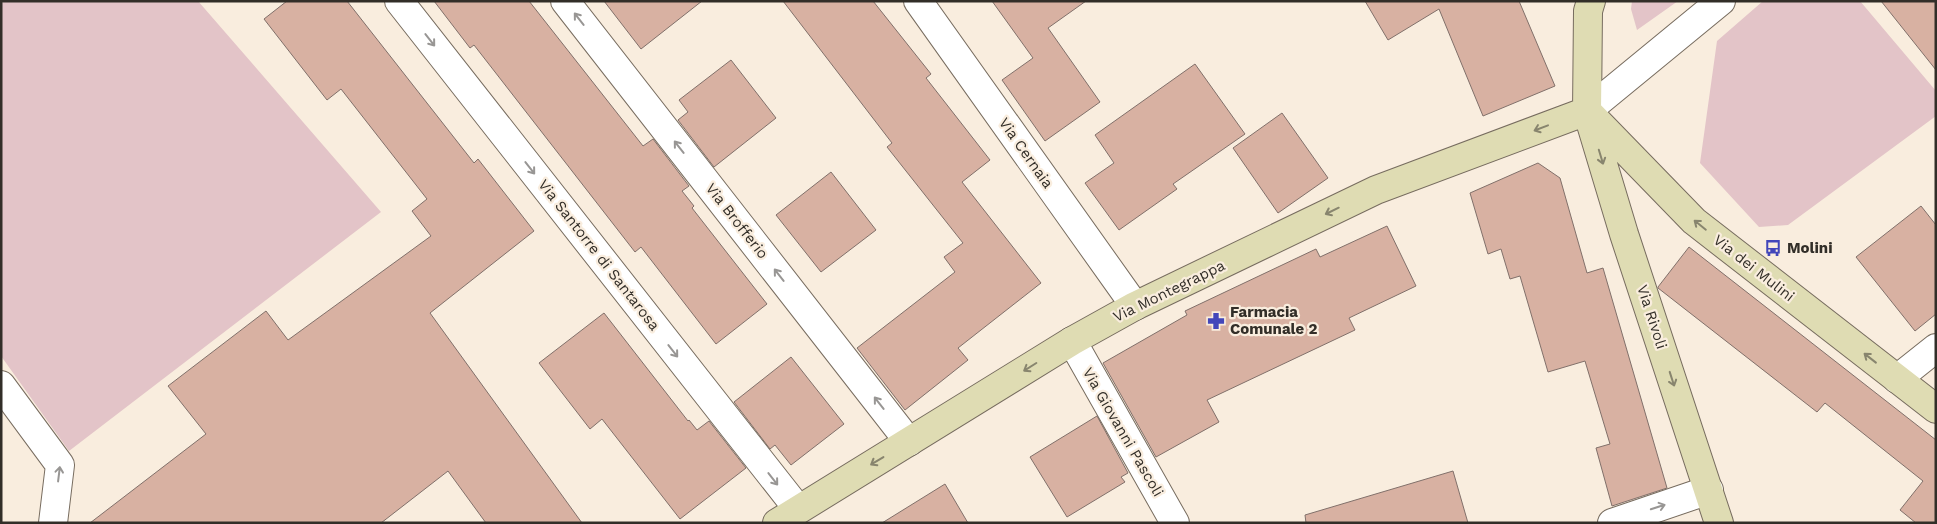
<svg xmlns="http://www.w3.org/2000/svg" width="1937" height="524" viewBox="0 0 1937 524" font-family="'Work Sans',sans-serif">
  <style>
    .green { fill: #e3c4c8 }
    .building { fill: #d8b1a2; stroke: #81706a }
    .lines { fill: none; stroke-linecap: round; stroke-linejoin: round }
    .street-casing { stroke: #776c5f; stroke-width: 30 }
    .secondary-casing { stroke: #776c5f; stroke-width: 30 }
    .street { stroke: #fff; stroke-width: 28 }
    .secondary { stroke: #dfdcb3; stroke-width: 28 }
    .oneway { stroke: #989694 }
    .oneway2 { stroke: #88856e }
    .labels { text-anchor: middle; stroke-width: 4.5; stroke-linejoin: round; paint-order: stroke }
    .street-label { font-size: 15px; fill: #322e28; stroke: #f9edde }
    .poi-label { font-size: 15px; font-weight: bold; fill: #322e28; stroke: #f9edde; text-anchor: start }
  </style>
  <rect width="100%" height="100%" fill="#f9edde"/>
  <!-- green -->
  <path class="green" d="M5,1H198L381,212L69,451L1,356V4Z
    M1632,1H1678L1637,30L1631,9Z
    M1763,1H1860L1936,91V116L1788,225L1759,227L1700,163L1717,41Z"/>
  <!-- building -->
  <path class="building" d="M287,1H347L474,163L478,159L534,231L430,313L582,523H486L448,471L381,523H90L206,434L168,386L266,311L288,340L431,236L412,211L427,199L341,89L327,100L264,19Z
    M434,1H529L643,146L653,139L689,186L682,191L694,206L692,208L767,304L716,344L641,247L635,252L474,45L470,48Z
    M604,1H702L641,49Z
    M783,1H873L931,74L926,78L990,160L962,182L1041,283L958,348L968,360L905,410L857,348L955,272L944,257L963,243L887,147L892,143Z
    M992,1H1086L1048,28L1100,102L1045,141L1002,80L1033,58Z
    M1365,1H1519L1555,86L1483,116L1439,9L1388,40Z
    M1881,1H1936V70Z
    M731,60L776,118L714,167L678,120L688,112L679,100Z
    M1195,64L1245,134L1173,184L1177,189L1119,230L1085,183L1114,163L1095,135Z
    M1282,113L1328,178L1278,213L1233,148Z
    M1538,163L1560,178L1587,273L1603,268L1667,488L1612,506L1596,448L1610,444L1585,361L1548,372L1520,276L1510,279L1501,249L1488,254L1470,193Z
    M831,172L876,230L821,272L776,215Z
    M1921,206L1936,225V314L1915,331L1856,257Z
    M1387,226L1416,286L1349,318L1355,330L1207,400L1219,422L1156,457L1103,363L1187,315L1185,311L1316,249L1320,257Z
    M1689,247L1936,440V523H1916L1900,510L1923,481L1825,403L1817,412L1658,288V287Z
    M604,313L688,421L689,420L697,430L709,421L746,468L680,519L602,419L590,429L539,363Z
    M791,357L844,424L791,465L775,445L770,449L734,402Z
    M1097,416L1128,473L1121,477L1125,482L1067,517L1030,457Z
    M1453,471L1468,523H1306L1305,515Z
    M945,484L968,523H882Z"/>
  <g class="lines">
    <!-- street casing -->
    <g class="street-casing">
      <path id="street" d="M399,1L798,509
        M565,1L909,442
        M918,1L1135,306
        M1587,111L1721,1
        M1072,341L1175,523
        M1897,379L1936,348
        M1,385L60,465L53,523
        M1612,523L1709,490"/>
    </g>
    <!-- secondary casing -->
    <g class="secondary-casing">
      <path id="secondary" d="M1591,1L1588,11L1587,111L1624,234L1719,523
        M1590,114L1694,221L1936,409
        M777,523L1072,341L1135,306L1376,190L1587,111"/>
    </g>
    <!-- street -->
    <use href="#street" class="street"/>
    <!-- secondary -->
    <use href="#secondary" class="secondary"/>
  </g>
  <!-- one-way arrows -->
  <defs><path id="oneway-shaft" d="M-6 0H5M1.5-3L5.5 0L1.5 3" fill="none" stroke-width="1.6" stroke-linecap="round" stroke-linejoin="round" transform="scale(1.25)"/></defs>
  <g class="oneway">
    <use href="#oneway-shaft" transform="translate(579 19) rotate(-128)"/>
    <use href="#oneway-shaft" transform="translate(430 40) rotate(52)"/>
    <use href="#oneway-shaft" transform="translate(679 147) rotate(-128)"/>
    <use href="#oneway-shaft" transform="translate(530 168) rotate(52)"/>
    <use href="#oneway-shaft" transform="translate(779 275) rotate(-128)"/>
    <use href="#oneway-shaft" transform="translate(673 351) rotate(52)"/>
    <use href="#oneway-shaft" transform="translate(879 403) rotate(-128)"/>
    <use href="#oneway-shaft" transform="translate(59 474) rotate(-83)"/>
    <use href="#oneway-shaft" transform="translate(773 479) rotate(52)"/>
    <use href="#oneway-shaft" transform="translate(1658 507) rotate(-18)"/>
  </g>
  <g class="oneway2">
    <use href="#oneway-shaft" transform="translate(1541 128) rotate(159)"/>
    <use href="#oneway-shaft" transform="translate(1601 157) rotate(73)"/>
    <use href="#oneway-shaft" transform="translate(1332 211) rotate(154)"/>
    <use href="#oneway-shaft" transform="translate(1700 225) rotate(-141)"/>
    <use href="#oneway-shaft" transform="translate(1870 358) rotate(-142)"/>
    <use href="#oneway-shaft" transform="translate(1030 367) rotate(148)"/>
    <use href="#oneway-shaft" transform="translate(1672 379) rotate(72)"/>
    <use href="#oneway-shaft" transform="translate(877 461) rotate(149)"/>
  </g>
  <!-- icons -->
  <defs>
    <g id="bus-bare" transform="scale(1.35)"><path d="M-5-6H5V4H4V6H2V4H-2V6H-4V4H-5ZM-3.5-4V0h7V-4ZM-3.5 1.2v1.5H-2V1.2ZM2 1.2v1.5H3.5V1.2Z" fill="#4246ba" stroke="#f9edde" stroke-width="2.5" paint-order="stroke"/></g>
    <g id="pharmacy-bare" transform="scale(1.35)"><path d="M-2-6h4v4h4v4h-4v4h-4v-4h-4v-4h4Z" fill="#4246ba" stroke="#f9edde" stroke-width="2.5" paint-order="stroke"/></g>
  </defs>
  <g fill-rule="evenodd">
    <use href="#bus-bare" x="1773" y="248"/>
    <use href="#pharmacy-bare" x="1216" y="321"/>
  </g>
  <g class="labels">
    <!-- street labels -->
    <g class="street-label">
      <text transform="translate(1026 153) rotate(55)" y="5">Via Cernaia</text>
      <text transform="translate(737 221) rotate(52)" y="5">Via Brofferio</text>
      <text transform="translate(599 255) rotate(52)" y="5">Via Santorre di Santarosa</text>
      <text transform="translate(1754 268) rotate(38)" y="5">Via dei Mulini</text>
      <text transform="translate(1169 291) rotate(-26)" y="5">Via Montegrappa</text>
      <text transform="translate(1652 317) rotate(72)" y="5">Via Rivoli</text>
      <text transform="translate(1123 432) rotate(60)" y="5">Via Giovanni Pascoli</text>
    </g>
    <!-- poi labels -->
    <g class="poi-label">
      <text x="1787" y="253">Molini</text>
      <text x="1230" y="317">Farmacia<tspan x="1230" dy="17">Comunale 2</tspan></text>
    </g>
  </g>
  <!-- border -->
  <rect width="1937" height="524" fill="none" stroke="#322e28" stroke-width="5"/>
</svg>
